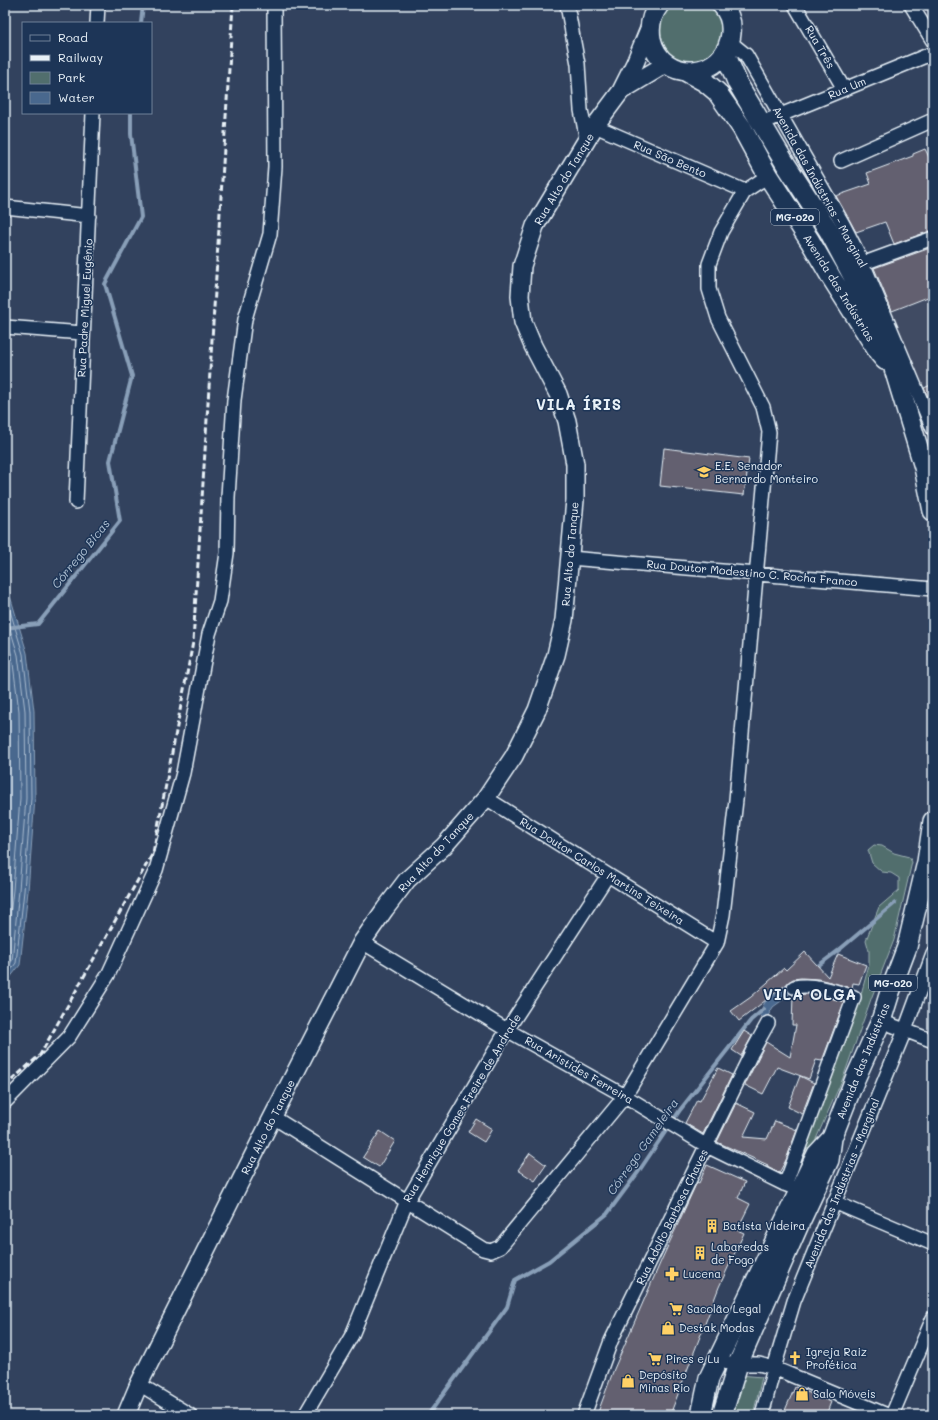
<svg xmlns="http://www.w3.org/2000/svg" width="938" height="1420" viewBox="0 0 938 1420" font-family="Mali,sans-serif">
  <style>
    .built { fill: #414b63 }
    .green { fill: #516e6d; stroke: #9cb0b2 }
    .water { fill: #49688e; stroke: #899fb8 }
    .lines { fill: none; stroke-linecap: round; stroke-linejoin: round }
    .shore { stroke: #a8bace; stroke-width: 1 }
    .stream { stroke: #899fb8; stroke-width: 4 }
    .building { fill: #64616f; stroke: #e8f1f8 }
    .minor-casing { stroke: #e8f1f8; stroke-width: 16 }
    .major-casing { stroke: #e8f1f8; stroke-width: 20 }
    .highway-casing { stroke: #e8f1f8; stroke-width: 22 }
    .minor { stroke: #1d3557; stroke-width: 13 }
    .major { stroke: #1d3557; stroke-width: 17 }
    .highway { stroke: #1d3557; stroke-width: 19 }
    .rail { stroke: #e8f1f8; stroke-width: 3; stroke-dasharray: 6 3; stroke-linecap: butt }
    .labels { text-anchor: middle; stroke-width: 3; stroke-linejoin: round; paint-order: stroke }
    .shield { fill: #1d3557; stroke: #abb9c8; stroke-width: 1 }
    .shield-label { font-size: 10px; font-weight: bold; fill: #e8f1f8 }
    .street-label { font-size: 11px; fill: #e8f1f8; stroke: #1d3557 }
    .poi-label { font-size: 11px; fill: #e8f1f8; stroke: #1d3557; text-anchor: start }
    .water-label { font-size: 12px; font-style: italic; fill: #b0c1d3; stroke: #1d3557 }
    .district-label { font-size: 15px; font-weight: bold; letter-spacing: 1px; fill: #e8f1f8; stroke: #1d3557 }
  </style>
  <rect width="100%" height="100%" fill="#32425e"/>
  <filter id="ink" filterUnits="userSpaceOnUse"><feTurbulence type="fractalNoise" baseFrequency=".025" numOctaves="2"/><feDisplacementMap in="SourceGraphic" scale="8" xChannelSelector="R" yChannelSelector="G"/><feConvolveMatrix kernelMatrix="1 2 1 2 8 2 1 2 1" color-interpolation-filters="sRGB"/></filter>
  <g filter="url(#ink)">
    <!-- built -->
    <path class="built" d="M933,295V384L919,390L888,313Z"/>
    <!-- green -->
    <path class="green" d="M672,5H711L719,14L723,32L716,50L700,61L691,62L681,60L673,56L666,49L661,41L659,32L660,24L663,16Z
      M874,845L882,846L894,853L909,857L912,862L894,940L871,999L843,1078L808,1157L796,1178L797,1169L825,1089L832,1078L860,998L869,965V951L866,940L879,907L899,890V878L891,873L882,872L872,863L868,850Z
      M739,1375L762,1377L753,1415H727Z"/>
    <!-- water -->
    <path class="water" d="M5,585L8,589L27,653L34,711L35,798L28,891L20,965L5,984Z
      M789,984L792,987L788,996L773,1007L768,1016L763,1018L759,1014L765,1002Z"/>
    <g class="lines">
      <!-- shore -->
      <path class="shore" d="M5,594L23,654L30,711L31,798L24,891L16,963L5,978
        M5,612L18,655L25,711L26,798L19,890L12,961L5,970
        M5,633L12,656L19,711L20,798L13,890L5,960"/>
      <!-- stream -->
      <path class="stream" d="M141,23L143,5
        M5,628L38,624L120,521L110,461L132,376L105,284L141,217L131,134V113
        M815,968L839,950L895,903
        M428,1415L507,1307L515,1280L549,1261L607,1214L639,1171L680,1110L751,1020L764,1009"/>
    </g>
    <!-- building -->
    <path class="building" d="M925,149L929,157L933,155V230L894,244L885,222L856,232L836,196L871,184L867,173L913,156V154Z
      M933,247V295L892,311L874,268Z
      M933,384V408L924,388Z
      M664,448L749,459L744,495L660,486Z
      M805,952L828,977L838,954L866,965L859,984L853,983L852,988L818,979L801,978L793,979L739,1021L731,1011L751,997L784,968L786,970Z
      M809,994L823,996L844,1002L822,1061L816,1060L809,1079L777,1067L763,1094L745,1085L766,1042L790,1057L796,1025H792L793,995Z
      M744,1031L752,1036L741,1056L732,1050Z
      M718,1068L732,1075L703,1134L685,1123L697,1100L700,1101Z
      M800,1076L814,1083L802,1114L788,1107Z
      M736,1103L755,1112L743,1137L767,1139L775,1121L797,1130L786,1160L779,1173L767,1167L768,1165L717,1142Z
      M476,1119L492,1129L484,1142L468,1132Z
      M380,1131L395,1141L379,1167L363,1157Z
      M530,1153L546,1165L535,1181L518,1170Z
      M707,1165L745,1182L738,1198L750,1204L737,1230L744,1233L719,1287L670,1415H597L614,1369L661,1261L697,1182L699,1183Z
      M795,1387L831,1402L826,1415H783Z"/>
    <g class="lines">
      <!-- minor casing -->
      <g class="minor-casing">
        <path id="minor" d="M567,5L578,64L581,110L587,141
          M795,5L844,89
          M911,5L933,41
          M97,23L98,5
          M730,42L746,55L843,224L863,263L933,429
          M761,123L933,53
          M595,126L745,191
          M841,161L933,120
          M5,207L89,216
          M856,266L933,238
          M5,327L83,333
          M76,502L93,113
          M570,558L933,589
          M486,798L608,875L717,943
          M362,942L507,1030L625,1096L707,1146L784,1184L800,1190
          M881,1021L933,1041
          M5,1102L69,1037L108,975L156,870L183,773L209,634L220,601L227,553L228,497L234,400L245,319L270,234L275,167L274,5
          M273,1117L483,1249L491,1251L500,1247L625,1096L717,943L723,915L736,800L769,432L763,407L718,318L709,289V264L721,232L745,191L768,176
          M784,1184L788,1177L854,997C835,991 814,983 794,987
          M834,1202L933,1244
          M730,1364H759L774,1368L887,1415
          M139,1384L190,1415
          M305,1415L352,1335L407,1201L507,1030L608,875
          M584,1415L611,1341L752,1052L768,1023
          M762,1415L774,1368L794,1301L905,1030L933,954
          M892,1415L933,1318"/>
      </g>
      <!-- major casing -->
      <g class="major-casing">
        <path id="major" d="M621,91L666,64
          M126,1415L139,1384L268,1126L362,942L385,909L407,880L444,846L486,798L514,756L537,710L556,655L564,620L575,500V464L567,421L558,394L533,346L523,322L520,296L522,266L535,226L595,126L621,91L635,63L649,29"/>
      </g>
      <!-- highway casing -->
      <g class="highway-casing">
        <path id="highway" d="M659,5C651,15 649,27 651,39C661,85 727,80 731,33C732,23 729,13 722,5
          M725,53L738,84L785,163L829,231L873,314L889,349L895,372L924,467L933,511
          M685,71L705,82L717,92L742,128L768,176L810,241L831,277L879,353L885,360
          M701,1415L709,1378L817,1154L832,1138
          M722,1415L738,1364L800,1222L829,1160L832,1138L855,1079L881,1021L890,992L907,947L927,862L933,821"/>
      </g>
      <!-- minor -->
      <use href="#minor" class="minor"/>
      <!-- major -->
      <use href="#major" class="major"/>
      <!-- highway -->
      <use href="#highway" class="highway"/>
      <!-- rail -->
      <path class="rail" d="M5,1086L40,1055L153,853L193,642L233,5"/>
    </g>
  </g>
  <!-- icons -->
  <defs>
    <g id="school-bare" transform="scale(1.08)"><path d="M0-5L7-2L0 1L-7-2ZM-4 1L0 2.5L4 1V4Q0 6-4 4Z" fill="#ffd166" stroke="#1d3557" stroke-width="2.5" paint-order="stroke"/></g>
    <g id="building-bare" transform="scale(1.08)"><path d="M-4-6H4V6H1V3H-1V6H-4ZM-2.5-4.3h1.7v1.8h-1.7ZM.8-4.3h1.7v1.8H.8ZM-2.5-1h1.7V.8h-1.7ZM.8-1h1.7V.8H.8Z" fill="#ffd166" stroke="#1d3557" stroke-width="2.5" paint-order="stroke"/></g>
    <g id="pharmacy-bare" transform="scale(1.08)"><path d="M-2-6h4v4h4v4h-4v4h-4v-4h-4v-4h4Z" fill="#ffd166" stroke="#1d3557" stroke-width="2.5" paint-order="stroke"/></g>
    <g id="supermarket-bare" transform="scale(1.08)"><path d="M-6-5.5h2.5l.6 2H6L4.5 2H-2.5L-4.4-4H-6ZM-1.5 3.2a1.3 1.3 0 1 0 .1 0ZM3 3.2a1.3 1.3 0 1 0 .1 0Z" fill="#ffd166" stroke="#1d3557" stroke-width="2.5" paint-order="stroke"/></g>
    <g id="shop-bare" transform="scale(1.08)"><path d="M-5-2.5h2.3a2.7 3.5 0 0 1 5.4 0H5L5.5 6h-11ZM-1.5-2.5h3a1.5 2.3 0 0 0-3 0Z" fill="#ffd166" stroke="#1d3557" stroke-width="2.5" paint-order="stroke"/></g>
    <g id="church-bare" transform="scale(1.08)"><path d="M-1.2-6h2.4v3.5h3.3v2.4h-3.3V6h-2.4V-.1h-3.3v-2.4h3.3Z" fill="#ffd166" stroke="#1d3557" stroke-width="2.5" paint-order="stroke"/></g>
  </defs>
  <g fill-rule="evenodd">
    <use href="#school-bare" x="704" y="472"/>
    <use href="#building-bare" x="712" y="1226"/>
    <use href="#building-bare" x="700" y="1253"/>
    <use href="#pharmacy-bare" x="672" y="1274"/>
    <use href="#supermarket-bare" x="676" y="1309"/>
    <use href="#shop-bare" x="668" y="1328"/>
    <use href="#church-bare" x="795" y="1358"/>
    <use href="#supermarket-bare" x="655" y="1359"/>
    <use href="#shop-bare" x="628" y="1381"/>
    <use href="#shop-bare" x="802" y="1394"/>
  </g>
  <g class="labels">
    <!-- shield labels -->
    <g class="shield">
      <rect x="771" y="209" width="48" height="16" rx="3"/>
      <rect x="869" y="975" width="48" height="16" rx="3"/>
    </g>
    <g class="shield-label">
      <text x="795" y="221">MG-020</text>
      <text x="893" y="987">MG-020</text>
    </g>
    <!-- street labels -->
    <g class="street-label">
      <text transform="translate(820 47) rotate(60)" y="4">Rua Três</text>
      <text transform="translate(847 88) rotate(-23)" y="4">Rua Um</text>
      <text transform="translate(670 159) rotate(23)" y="4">Rua São Bento</text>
      <text transform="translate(564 179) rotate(-59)" y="4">Rua Alto do Tanque</text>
      <text transform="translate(820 187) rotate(61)" y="4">Avenida das Indústrias - Marginal</text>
      <text transform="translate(839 288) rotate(58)" y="4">Avenida das Indústrias</text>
      <text transform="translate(85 308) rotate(-87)" y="4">Rua Padre Miguel Eugênio</text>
      <text transform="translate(570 554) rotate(-85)" y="4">Rua Alto do Tanque</text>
      <text transform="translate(752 573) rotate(5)" y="4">Rua Doutor Modestino C. Rocha Franco</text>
      <text transform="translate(436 852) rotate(-47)" y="4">Rua Alto do Tanque</text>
      <text transform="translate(602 871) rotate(32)" y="4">Rua Doutor Carlos Martins Teixeira</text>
      <text transform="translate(863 1061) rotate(-68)" y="4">Avenida das Indústrias</text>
      <text transform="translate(579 1070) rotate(30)" y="4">Rua Aristides Ferreira</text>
      <text transform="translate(462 1108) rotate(-59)" y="4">Rua Henrique Gomes Freire de Andrade</text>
      <text transform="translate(268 1127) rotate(-63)" y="4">Rua Alto do Tanque</text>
      <text transform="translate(842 1183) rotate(-68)" y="4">Avenida das Indústrias - Marginal</text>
      <text transform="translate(672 1217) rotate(-64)" y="4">Rua Adolfo Barbosa Chaves</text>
    </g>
    <!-- poi labels -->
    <g class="poi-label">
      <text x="715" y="470">E.E. Senador<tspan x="715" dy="13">Bernardo Monteiro</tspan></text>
      <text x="723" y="1230">Batista Videira</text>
      <text x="711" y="1251">Labaredas<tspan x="711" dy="13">de Fogo</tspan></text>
      <text x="683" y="1278">Lucena</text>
      <text x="687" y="1313">Sacolão Legal</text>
      <text x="679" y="1332">Destak Modas</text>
      <text x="806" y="1356">Igreja Raiz<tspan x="806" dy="13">Profética</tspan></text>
      <text x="666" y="1363">Pires e Lu</text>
      <text x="639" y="1379">Depósito<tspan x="639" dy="13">Minas Rio</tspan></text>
      <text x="813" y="1398">Salo Móveis</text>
    </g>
    <!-- water labels -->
    <g class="water-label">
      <text transform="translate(81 554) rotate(-51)" y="4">Córrego Bicas</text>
      <text transform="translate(643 1147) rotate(-55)" y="4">Córrego Gameleira</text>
    </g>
    <!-- district labels -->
    <g class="district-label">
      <text x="579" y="410">VILA ÍRIS</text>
      <text x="810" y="1000">VILA OLGA</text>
    </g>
  </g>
  <!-- margin -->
  <rect width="938" height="1420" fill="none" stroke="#1d3557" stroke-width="20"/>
  <rect x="10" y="10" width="918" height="1400" fill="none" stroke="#e8f1f8" stroke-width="1.5" filter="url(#ink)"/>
  <!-- legend -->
  <rect x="22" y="22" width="130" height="92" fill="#1d3557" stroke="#6e8097"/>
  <rect x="30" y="35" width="20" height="6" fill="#1d3557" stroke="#6e8097"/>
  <text x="58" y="42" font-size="12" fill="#e8f1f8">Road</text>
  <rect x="30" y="55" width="20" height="6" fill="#e8f1f8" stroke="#6e8097"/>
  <text x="58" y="62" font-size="12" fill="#e8f1f8">Railway</text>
  <rect x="30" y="72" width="20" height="12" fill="#516e6d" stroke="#6e8097"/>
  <text x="58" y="82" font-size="12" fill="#e8f1f8">Park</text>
  <rect x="30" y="92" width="20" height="12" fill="#49688e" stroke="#6e8097"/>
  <text x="58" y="102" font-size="12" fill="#e8f1f8">Water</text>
</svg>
